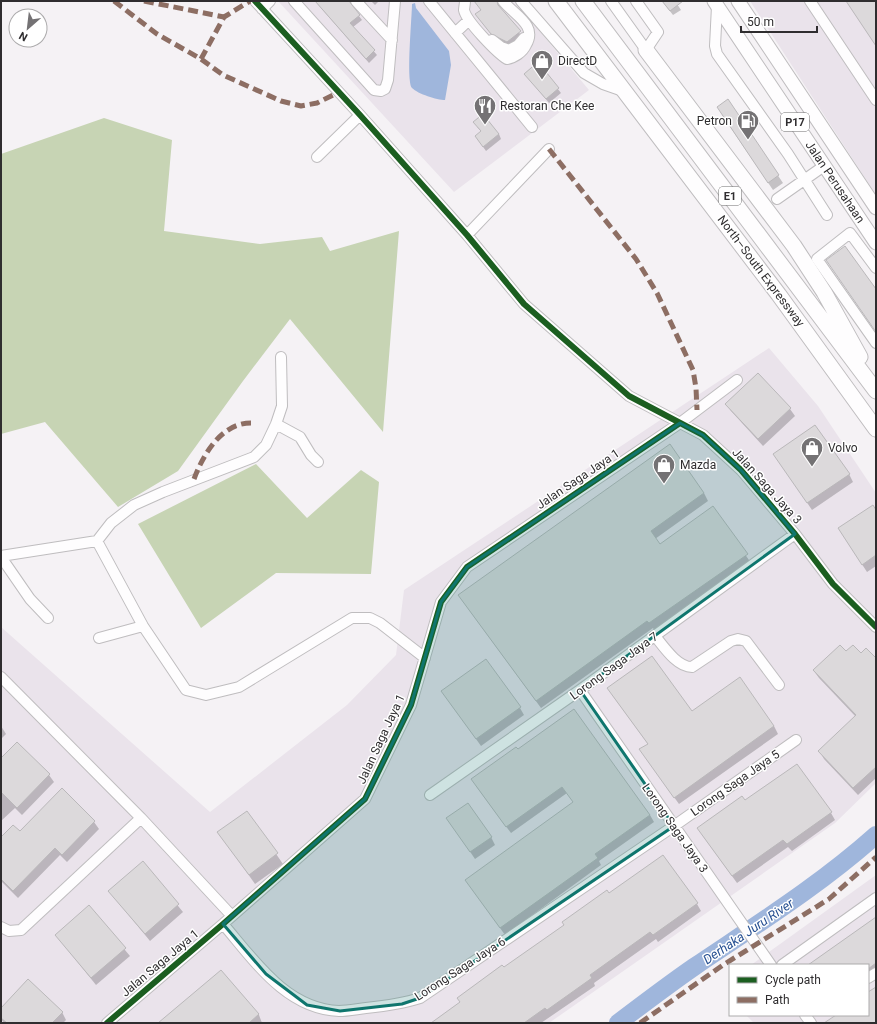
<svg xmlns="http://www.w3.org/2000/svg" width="877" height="1024" viewBox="0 0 877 1024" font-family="Roboto,sans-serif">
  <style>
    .built { fill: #eae3eb }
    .forest { fill: #c7d4b4 }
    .water { fill: #9fb6dc }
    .shadow { fill: #0003 }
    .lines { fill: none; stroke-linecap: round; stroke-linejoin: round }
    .river { stroke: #9fb6dc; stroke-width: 18 }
    .building { fill: #dcd9db; stroke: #bab8ba }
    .minor-casing { stroke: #bfbdbf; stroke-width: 12 }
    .major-casing { stroke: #bfbdbf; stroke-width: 15 }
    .highway-casing { stroke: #bfbdbf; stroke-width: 17 }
    .minor { stroke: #fefdfe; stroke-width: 10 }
    .major { stroke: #fefdfe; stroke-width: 13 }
    .highway { stroke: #fefdfe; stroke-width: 15 }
    .quiet { stroke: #8d6e63; stroke-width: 5; stroke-dasharray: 10 5; stroke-linecap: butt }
    .cycleway-casing { stroke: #fff; stroke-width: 8 }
    .cycleway { stroke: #1b5e20; stroke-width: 6 }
    .marked { fill: #0f766e; fill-opacity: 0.2; stroke: #0f766e; stroke-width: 3; stroke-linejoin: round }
    .labels { text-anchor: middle; stroke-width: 3; stroke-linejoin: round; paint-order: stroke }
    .shield { fill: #fff; stroke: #6d6c6d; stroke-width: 1 }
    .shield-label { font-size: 11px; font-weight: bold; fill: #2f2d2f }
    .poi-label { font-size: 12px; fill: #2f2d2f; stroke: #fff; text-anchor: start }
    .street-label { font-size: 12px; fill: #2f2d2f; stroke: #fff }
    .water-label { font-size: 13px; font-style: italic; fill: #275092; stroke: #fff }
  </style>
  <rect width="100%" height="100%" fill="#f5f2f5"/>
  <!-- built -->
  <path class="built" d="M278,1H514L589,90L454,192Z
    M750,1H876V195Z
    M769,348L818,406L876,493V783L835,823L549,1023H1V627L210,812L347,705L396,655L404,590Z
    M876,875V1023H754L746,1015H868V965H751Z"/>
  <!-- forest -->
  <path class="forest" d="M104,118L172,140L164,231L260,244L322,237L330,251L399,231L383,432L290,319L243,381L178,471L118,507L45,422L1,434V154Z
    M256,464L307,518L361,470L379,482L371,574L276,573L201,628L138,524Z"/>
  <!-- water -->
  <path class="water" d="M415,3L416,8L449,51L451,65L445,100C437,100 418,94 412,88C406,80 412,17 412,4Z"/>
  <!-- shadow -->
  <path class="shadow" d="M315,1H355L352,7L362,20L353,27L377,55L369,63Z
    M371,1H379L375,5Z
    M480,1H494L524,39L511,49L496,41L477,14L482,11Z
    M662,1H675L681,10L673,15Z
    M538,64L561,93L549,103L525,74Z
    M728,101L783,183L773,190L722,115Z
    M477,127L499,134L501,139L486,151L476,137L482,132Z
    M758,374L790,409L795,416L763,446L731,411L726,404Z
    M779,461L849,474L853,482L812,510Z
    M704,493L708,501L655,539L660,545L713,508L751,563L654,630L653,628L541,708L459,596Z
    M876,512V566L867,572L839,529Z
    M846,652L861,654L876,660V778L858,795L824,759L820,752L856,717L819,678L814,671Z
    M442,691L520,708L524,715L481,746Z
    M613,696L692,712L774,726L778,734L679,804L645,757L648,744Z
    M1,726L6,734L1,739Z
    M17,743L49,775L54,782L22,815L15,808L1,821V759Z
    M516,748L650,815L654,822L599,861L601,865L505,935L471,887L574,803L567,793L511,833L476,786Z
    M62,790L94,822L99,829L67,862L60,855L18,898L1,881V838L20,833Z
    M745,802L831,813L835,820L792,851L788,847L737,883L703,836Z
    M247,812L283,864L255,884L219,833Z
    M452,825L491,837L495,845L475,859Z
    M143,863L183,912L150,941L109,891Z
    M609,895L697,904L701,911L658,942L656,939L594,983L595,986L541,1023H433L503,969Z
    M89,907L130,956L96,985L56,935Z
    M876,918V978L868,983V965H810Z
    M221,971L259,1015L262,1023H160Z
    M1,1009L62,1012L66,1020L63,1023H4L1,1019Z"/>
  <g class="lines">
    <!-- river -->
    <path class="river" d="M618,1023C643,1004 668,985 694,967C756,925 820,885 876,835"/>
  </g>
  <!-- building -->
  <path class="building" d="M315,1H349L360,15L350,23L375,50L366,59Z
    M474,1H497L498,5L521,31L507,42L491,34L475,14L481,10Z
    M662,1H683L670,11Z
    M846,1H876V46Z
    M538,62L559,88L546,99L524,74Z
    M728,99L779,175L768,183L717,107Z
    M483,114L499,134L483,147L475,136L481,131L473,122Z
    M845,246L876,289V332L826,260Z
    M758,373L791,408L758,439L725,404Z
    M815,425L850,474L807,503L773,454Z
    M670,444L704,493L651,531L660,544L713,506L748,554L649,623L647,621L536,701L458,595Z
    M873,505L876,510V555L862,565L838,528Z
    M840,645L846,651L853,645L861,653L866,648L876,658V767L853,788L818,751L856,715L813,670Z
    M652,656L692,711L740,677L774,726L674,798L639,749L648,744L607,688Z
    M486,659L521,707L476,739L441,691Z
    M574,709L650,815L595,854L598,858L500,928L465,880L573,802L562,787L506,827L471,779L516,747L518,749Z
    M17,742L50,774L17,808L1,792V758Z
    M797,764L832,812L787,844L783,840L732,876L697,828L742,796L745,800Z
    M62,788L95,821L62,855L55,848L13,891L1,879V837L13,825L20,831Z
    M468,803L492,837L470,852L446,818Z
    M247,811L278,853L249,875L217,832Z
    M663,855L698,903L653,935L650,932L590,975L592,978L547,1010L545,1008L524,1023H431L460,1002L457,998L502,965L504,967L564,925L562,922L607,890L609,893Z
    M143,861L179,904L145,934L108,891Z
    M89,905L126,948L91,978L55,935Z
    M876,917V963L868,969V965H808Z
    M221,970L259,1014L249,1023H158Z
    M28,979L63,1012L52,1023H7L1,1018V1008Z
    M876,987V1023H824L836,1015H868V992Z"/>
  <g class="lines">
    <!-- minor casing -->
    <g class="minor-casing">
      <path id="minor" d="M255,1L360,115L467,235L524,304L629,396L703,435L741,470L795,534L833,584L876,627
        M294,1L374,90L381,91L385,89L388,80L395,1
        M356,1L392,40
        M429,1L532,127
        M465,1C465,4 464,8 464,10C466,21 497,53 507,59C514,58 523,52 526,45C538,25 514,15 503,1
        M521,1L584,73L603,84L623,91
        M611,1L646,50L658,32L636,1
        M810,1L876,100
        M717,6L715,46L717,54L788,154L827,215
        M262,9L270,1
        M455,33L469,20
        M492,40L501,47L509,50L518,45L524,38
        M317,157L360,115
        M777,199L824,166
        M467,235L549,149
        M876,268L850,233L817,259L876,343
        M276,424L300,437L311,455L318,462
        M97,541L143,626L186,690L206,695L239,687L352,618H370L380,623L425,658
        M1,556L97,541L111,523L134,505L163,492L254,457L266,445L276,424L282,406L281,357
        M1,557L30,599L48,618
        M655,636C664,647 677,667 692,667L731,641L738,639L746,641L779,685
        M99,638L143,626
        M1,677L141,818L232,916
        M580,690L771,965
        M430,795L580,690L795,534
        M223,924C254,960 286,1009 339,1011C348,1011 357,1009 366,1008C385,1006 402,1004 420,998L674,826L796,740
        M1,927L9,931L21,930L141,818
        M782,965L876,898
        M868,978L876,973
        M805,1015L811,1023
        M107,1023L223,924L365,799L411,705L441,602L467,567L680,423L737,380"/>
    </g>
    <!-- major casing -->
    <g class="major-casing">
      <path id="major" d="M714,1L876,243
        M738,1L876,208"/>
    </g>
    <!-- highway casing -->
    <g class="highway-casing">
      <path id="highway" d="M556,1L779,295L876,429
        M583,1L876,391
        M646,50L794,246L824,292L860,357"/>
    </g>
    <!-- minor -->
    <use href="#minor" class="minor"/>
    <!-- major -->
    <use href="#major" class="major"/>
    <!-- highway -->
    <use href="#highway" class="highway"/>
    <!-- quiet -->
    <path class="quiet" d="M114,1L157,34L201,59L223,75L281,101L301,106L317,103L339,92
      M144,1L224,17
      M201,59L224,17L250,1
      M549,149L636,259L657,293L693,370L696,388L697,410
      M194,479C203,455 221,423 251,423
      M640,1023L723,965L829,899L876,857"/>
    <!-- cycleway casing -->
    <g class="cycleway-casing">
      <path id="cycleway" d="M255,1L360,115L467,235L524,304L629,396L703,435L741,470L795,534L833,584L876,627
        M107,1023L223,924L365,799L411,705L441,602L467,567L680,423"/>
    </g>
    <!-- cycleway -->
    <use href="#cycleway" class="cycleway"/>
  </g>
  <!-- marked area -->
  <path class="marked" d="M680,423L703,435L741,470L795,534L580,690L674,826L420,998L402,1004L340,1011L307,1005L266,974L223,924L365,799L411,705L441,602L467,567Z"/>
  <!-- icons -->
  <defs>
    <g id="shop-pin" transform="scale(1.15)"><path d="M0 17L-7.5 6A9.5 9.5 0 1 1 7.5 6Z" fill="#747274" stroke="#fff"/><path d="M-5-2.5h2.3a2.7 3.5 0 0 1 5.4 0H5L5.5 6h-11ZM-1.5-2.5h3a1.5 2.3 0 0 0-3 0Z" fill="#fff"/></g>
    <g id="restaurant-pin" transform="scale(1.15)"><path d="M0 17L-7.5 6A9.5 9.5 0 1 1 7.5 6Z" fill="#747274" stroke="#fff"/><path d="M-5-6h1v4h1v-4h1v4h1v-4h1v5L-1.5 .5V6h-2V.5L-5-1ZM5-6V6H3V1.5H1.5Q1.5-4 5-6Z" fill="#fff"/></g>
    <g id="fuel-pin" transform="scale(1.15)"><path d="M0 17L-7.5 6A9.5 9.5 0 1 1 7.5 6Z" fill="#747274" stroke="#fff"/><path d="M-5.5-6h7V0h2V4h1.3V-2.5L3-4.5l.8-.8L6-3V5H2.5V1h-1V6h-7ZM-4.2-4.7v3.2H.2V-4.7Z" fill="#fff"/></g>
  </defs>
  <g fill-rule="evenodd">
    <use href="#shop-pin" x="542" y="61"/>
    <use href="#restaurant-pin" x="485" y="106"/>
    <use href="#fuel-pin" x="748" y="121"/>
    <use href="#shop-pin" x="812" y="448"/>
    <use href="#shop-pin" x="664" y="465"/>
  </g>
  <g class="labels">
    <!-- shield labels -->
    <g class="shield">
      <rect x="781" y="113" width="28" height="18" rx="3"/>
      <rect x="719" y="187" width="22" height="18" rx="3"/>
    </g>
    <g class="shield-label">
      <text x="795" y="126">P17</text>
      <text x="730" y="200">E1</text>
    </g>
    <!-- poi labels -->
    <g class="poi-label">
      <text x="558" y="65">DirectD</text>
      <text x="500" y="110">Restoran Che Kee</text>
      <text x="732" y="125" text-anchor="end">Petron</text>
      <text x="828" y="452">Volvo</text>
      <text x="680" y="469">Mazda</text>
    </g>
    <!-- street labels -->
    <g class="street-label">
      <text transform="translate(835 182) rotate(56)" y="4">Jalan Perusahaan</text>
      <text transform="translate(761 271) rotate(53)" y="4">North–South Expressway</text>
      <text transform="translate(578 479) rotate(-34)" y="4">Jalan Saga Jaya 1</text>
      <text transform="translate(767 486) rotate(48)" y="4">Jalan Saga Jaya 3</text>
      <text transform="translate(614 666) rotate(-36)" y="4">Lorong Saga Jaya 7</text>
      <text transform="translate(381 739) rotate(-65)" y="4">Jalan Saga Jaya 1</text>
      <text transform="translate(735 783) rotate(-35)" y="4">Lorong Saga Jaya 5</text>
      <text transform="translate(675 828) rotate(55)" y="4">Lorong Saga Jaya 3</text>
      <text transform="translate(160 963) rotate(-40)" y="4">Jalan Saga Jaya 1</text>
      <text transform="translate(460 969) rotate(-33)" y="4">Lorong Saga Jaya 6</text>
    </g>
    <!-- water labels -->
    <g class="water-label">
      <text transform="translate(748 931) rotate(-34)" y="5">Derhaka Juru River</text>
    </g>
  </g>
  <!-- border -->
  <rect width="877" height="1024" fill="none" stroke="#2f2d2f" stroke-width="4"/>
  <!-- legend -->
  <rect x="729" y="964" width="140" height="52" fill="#ffffff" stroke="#acabac"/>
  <rect x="737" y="977" width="20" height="6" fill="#1b5e20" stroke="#acabac"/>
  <text x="765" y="984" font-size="12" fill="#2f2d2f">Cycle path</text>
  <rect x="737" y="997" width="20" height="6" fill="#8d6e63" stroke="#acabac"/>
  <text x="765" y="1004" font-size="12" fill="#2f2d2f">Path</text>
  <!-- north arrow -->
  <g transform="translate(28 28) rotate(208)"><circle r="19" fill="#ffffff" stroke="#acabac"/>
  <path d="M0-3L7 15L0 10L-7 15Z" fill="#747274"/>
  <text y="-6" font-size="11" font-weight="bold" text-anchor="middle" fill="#2f2d2f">N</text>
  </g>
  <!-- scale -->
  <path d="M741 26v6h76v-6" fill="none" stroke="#2f2d2f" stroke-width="2"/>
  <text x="747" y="26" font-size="12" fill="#2f2d2f" stroke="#ffffff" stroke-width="3" paint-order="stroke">50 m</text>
</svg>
